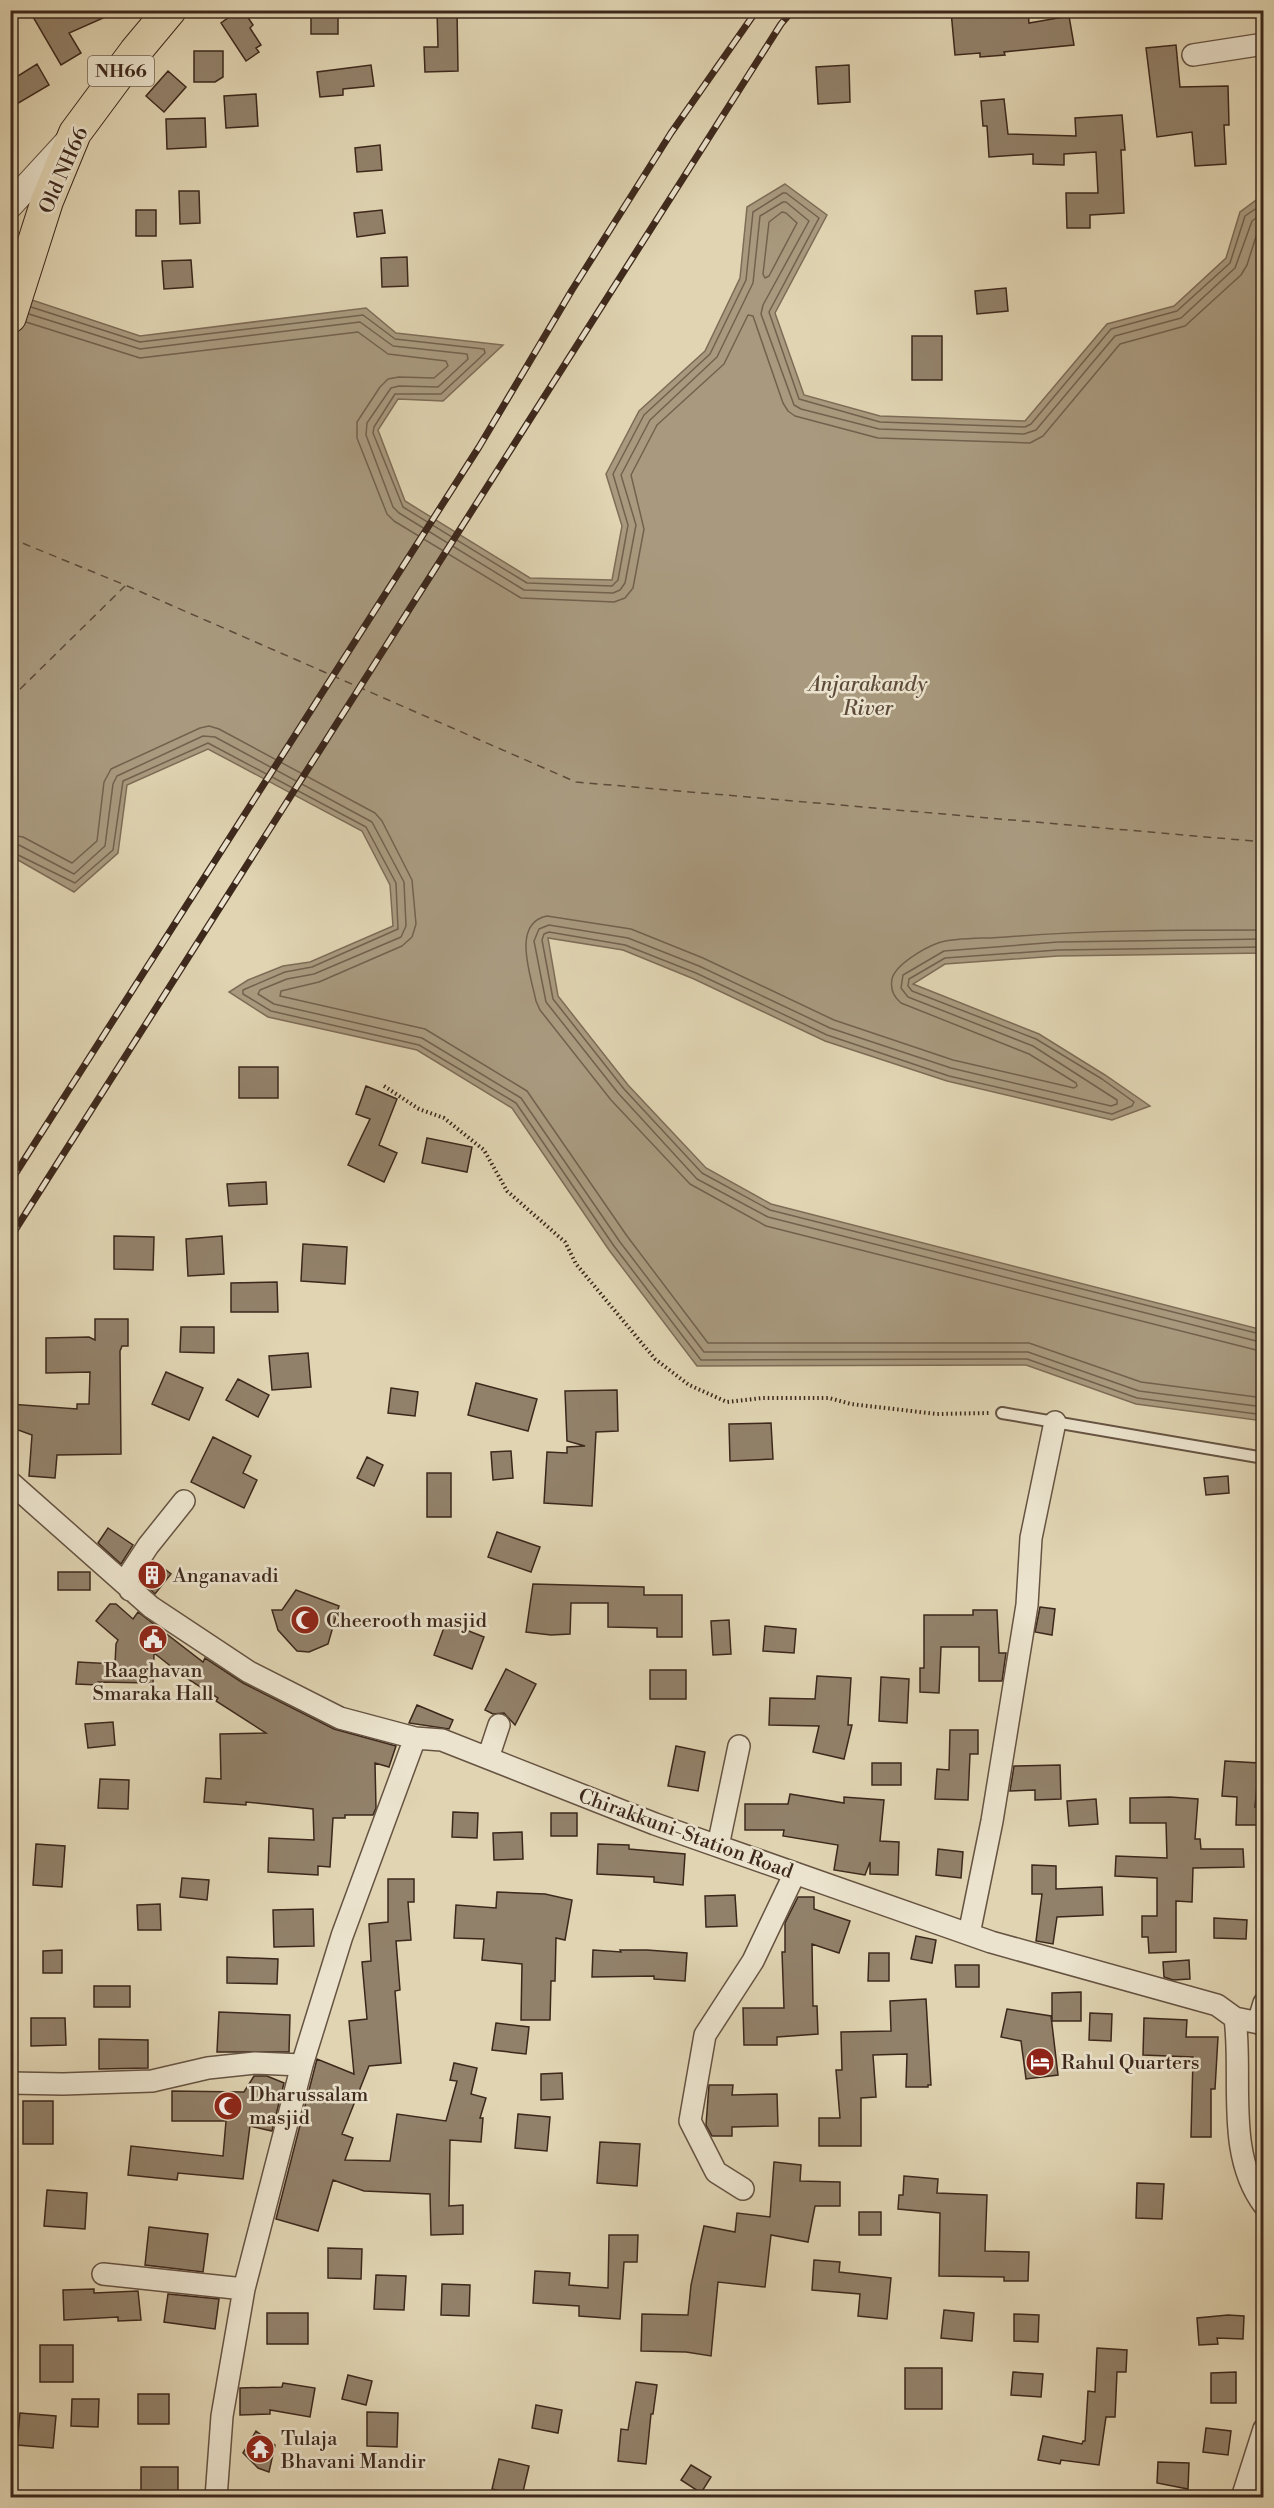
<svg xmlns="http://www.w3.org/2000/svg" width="1274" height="2508" viewBox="0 0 1274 2508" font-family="'Libre Bodoni',serif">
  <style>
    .water { fill: #a99a7f; stroke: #7e6c57; stroke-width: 1.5 }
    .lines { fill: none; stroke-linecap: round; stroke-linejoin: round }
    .shore { stroke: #73614e; stroke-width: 1.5 }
    .ferry { stroke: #5d4a3a; stroke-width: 1.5; stroke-dasharray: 8 6; stroke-linecap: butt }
    .building { fill: #92816a; stroke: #3d281c; stroke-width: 1.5 }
    .service-casing { stroke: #665342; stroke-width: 14 }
    .minor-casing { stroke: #665342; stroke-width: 24 }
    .tertiary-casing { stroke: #665342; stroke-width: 28 }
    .primary-casing { stroke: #3d281c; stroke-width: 34 }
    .path { stroke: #3d281c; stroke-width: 4; stroke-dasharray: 1.5 3; stroke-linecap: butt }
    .service { stroke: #ebe3cd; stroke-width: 10 }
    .minor { stroke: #ebe3cd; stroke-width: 21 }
    .tertiary { stroke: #ebe3cd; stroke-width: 26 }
    .primary { stroke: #e0d4b2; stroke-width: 32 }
    .rail-casing { stroke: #3d281c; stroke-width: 7 }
    .rail { stroke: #ebe3cd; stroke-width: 4.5; stroke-dasharray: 14; stroke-linecap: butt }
    .labels { text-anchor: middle; stroke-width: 5; stroke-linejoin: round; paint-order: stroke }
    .shield { fill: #ebe3cd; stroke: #716051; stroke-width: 1.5 }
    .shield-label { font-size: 18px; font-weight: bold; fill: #3d281c }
    .street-label { font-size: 20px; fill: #3d281c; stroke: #ebe3cd }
    .poi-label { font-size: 20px; fill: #3d281c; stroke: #ebe3cd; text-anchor: start }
    .water-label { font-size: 21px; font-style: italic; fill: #5d4a3a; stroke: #ebe3cd }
  </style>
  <rect width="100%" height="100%" fill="#e0d4b2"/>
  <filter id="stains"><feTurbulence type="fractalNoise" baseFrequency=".00333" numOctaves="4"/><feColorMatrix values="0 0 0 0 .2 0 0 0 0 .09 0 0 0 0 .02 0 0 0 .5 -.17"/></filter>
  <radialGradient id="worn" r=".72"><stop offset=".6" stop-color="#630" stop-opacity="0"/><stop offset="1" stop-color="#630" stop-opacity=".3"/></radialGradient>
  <!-- water -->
  <path class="water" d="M785,184L827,215L775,313L804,395L880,416L1025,421L1107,324L1174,306L1226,258L1240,212L1263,195V953L1058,956L945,964L913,984L1039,1034L1105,1075L1150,1106L1112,1120L947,1081L825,1041L694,979L623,950L548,938L558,996L628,1085L706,1168L771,1204L1263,1330V1421L1136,1404L1026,1365L697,1366L609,1250L512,1108L417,1050L268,1017L229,992L248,980L283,966L310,962L393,926L390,885L362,831L208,749L127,785L118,853L74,892L11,856V293L140,336L366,308L396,333L503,345L443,401L398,399L378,430L405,501L530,578L612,580L622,526L606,474L639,411L705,351L740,278L747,207Z"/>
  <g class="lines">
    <!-- shore -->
    <path class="shore" d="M782,212L786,213L797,223L769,276L765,278L763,274L769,222Z
      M31,307L140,342L363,315L395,339L484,349L485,353L441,394H395L374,427L373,433L403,507L527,583L612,586L618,580L628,525L613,474L644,415L710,354L746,280L753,212L783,193H786L819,218L769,312L799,399L880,422L1025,427L1031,424L1111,329L1177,311L1230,263L1245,216L1264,203
      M29,314L140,349L360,322L393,346L467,354L468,359L438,387L399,386L391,388L367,423L366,435L393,507L399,513L524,590L613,593L620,590L625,583L636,525L621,475L650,420L717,357L753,283L760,216L783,202H786L809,221L763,305L761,314L794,405L801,409L879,429L1024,434L1036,430L1115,336L1181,318L1235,268L1252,221L1264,212
      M26,322L140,358L358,332L388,354L446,361L448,366L434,378L399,377L388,379L380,387L357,422V438L387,514L394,521L521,598L614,602L625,598L633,588L644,529L631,475L657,425L724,364L748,315L753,316L783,403L788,411L795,416L878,438L1030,443L1043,436L1120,344L1185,326L1241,275L1247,265L1259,227L1264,223
      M10,835L23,837L72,863L97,841L104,782L111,769L200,728L209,726L219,729L375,813L382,821L412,880L416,924L412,937L402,946L319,982L281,991L280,996L425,1029L527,1091L627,1236L708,1343H1029L1141,1382L1264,1398
      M10,844L19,845L74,874L105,846L113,784L117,776L203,736L215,737L372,822L404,882L406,926L401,937L314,974L287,979L260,990L258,994L274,1004L422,1038L521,1098L620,1242L704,1352H1028L1139,1391L1264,1407
      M10,851L75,883L113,850L123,781L208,743L366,827L396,883L398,929L312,967L285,972L243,990V994L271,1011L419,1045L516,1103L614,1246L701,1360L1027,1359L1137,1398L1264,1415
      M1264,930C1178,930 1091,930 1006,937C986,939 956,937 938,943C924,948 895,965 892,979C890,989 894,997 901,1003L1029,1054L1076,1083L1077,1086L1074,1088L953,1060L834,1020L703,958L631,929L547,916C511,923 531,976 536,1001L540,1010L611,1100L690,1184L766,1226L1264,1352
      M1264,939L1058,942L944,951L903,975L901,988L908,997L1033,1046L1117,1100V1104L1111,1106L951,1068L830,1028L699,966L628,938L549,925L539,929L534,941L546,1002L618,1093L697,1179L768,1217L1264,1343
      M1264,947L1058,950L945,958L909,979L908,986L912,991L1036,1039L1102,1079L1134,1102L1132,1106L1112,1114L949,1076L827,1035L696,973L625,945L549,932L544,934L542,940L553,999L624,1089L702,1173L770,1210L1264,1335"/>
    <!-- ferry -->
    <path class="ferry" d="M10,538L125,585L576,782L1264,842
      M10,699L125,586"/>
  </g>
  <!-- building -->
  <path class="building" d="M29,10H121L69,33L81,53L61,65Z
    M239,10H243L253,25L250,28L261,45L256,48L259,52L246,61L221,23Z
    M311,10H338V34H311Z
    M437,10H457L458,71L425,72L424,47H438Z
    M1028,10L1029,23L1069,16L1074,45L1004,52L1005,55L980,57V53L955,55L951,11Z
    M1176,45L1180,87L1228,86L1229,125H1224L1226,164L1195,166L1192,132L1157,137L1146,48Z
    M194,51H223V77L215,82H194Z
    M37,64L49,85L10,108V81Z
    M371,65L374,86L343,89V95L320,97L317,72Z
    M849,65L850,102L818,104L816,67Z
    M168,71L186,87L164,112L146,96Z
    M256,94L258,126L226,128L224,96Z
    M1004,99L1008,134L1076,136L1075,118L1122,115L1125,150H1121L1124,213L1090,215V228H1067L1066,193H1098L1096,152L1064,154V165L1033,164V154L989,157L987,126H983L981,101Z
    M205,118L206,147L167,149L166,119Z
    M380,145L382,170L357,172L355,148Z
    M179,191H199L200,223L180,224Z
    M136,210H156V236H136Z
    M382,210L385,233L357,237L354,213Z
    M407,257L408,286L382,287L381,258Z
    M191,260L193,287L164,289L162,261Z
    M1006,288L1008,311L977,314L975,291Z
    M912,336H942V380H912Z
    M239,1067H278V1098H239Z
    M366,1086L397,1099L379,1145L397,1153L384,1182L348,1165L370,1119L356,1114Z
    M427,1138L472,1147L467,1172L422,1163Z
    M266,1182L267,1204L229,1206L227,1184Z
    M114,1236L154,1237L153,1270L114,1269Z
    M222,1236L224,1274L188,1276L186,1239Z
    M303,1244L347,1247L345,1284L301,1281Z
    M277,1282L278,1312H231V1283Z
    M95,1319H128V1346H122L120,1351L121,1454L57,1455L55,1478L29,1476L32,1435L10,1427V1404L77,1409V1404H89L90,1372L46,1373V1338L89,1337L95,1340Z
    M181,1327H214V1353L180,1352Z
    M308,1353L311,1387L272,1390L269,1356Z
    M166,1372L203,1388L189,1420L152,1404Z
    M238,1379L269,1395L258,1417L226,1400Z
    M476,1383L537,1399L528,1431L468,1415Z
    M391,1388L418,1392L415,1416L388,1413Z
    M617,1390L618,1431L596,1432L592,1506L544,1503L547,1452L567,1453V1447L585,1446L567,1441L565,1391Z
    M771,1423L773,1459L730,1461L729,1424Z
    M213,1437L251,1456L243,1473L257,1480L244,1508L191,1482Z
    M511,1451L513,1478L493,1480L491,1452Z
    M367,1457L383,1465L374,1486L357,1478Z
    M427,1473H451V1517H427Z
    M1228,1476L1229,1493L1206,1495L1204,1478Z
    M108,1528L133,1545L121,1564L98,1543Z
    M497,1532L540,1547L531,1572L488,1557Z
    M154,1561L171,1574L155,1594L141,1580Z
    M58,1572H90V1590H58Z
    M533,1584L644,1587V1595H682V1637H657V1628L608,1627V1603H571L570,1634L551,1635L526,1632Z
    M296,1590L339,1606L328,1644L309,1652L297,1651L278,1630L272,1610H282Z
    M110,1604H116L133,1619L138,1612L203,1662L205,1658L243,1683L334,1729L396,1746L389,1767L375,1763L376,1808L373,1815H345V1818H333L330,1867L318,1866V1875L268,1872L269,1838L314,1840L313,1809L246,1802V1805L204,1802L206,1778L221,1779L220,1734L266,1733L216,1701L218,1698L183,1676L154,1653L153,1683L98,1682V1685L76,1684L78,1662L115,1664L116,1644L118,1640L96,1621Z
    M1040,1607L1055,1609L1052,1635L1035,1632Z
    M973,1610H997L999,1653H1006L1002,1681H979V1647H941L939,1693L920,1692V1668H924V1615H973Z
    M729,1620L731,1654L713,1655L711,1621Z
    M446,1622L484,1637L472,1669L434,1655Z
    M765,1626L796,1629L794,1653L763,1651Z
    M506,1669L536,1684L515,1725L504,1713L493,1714L485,1710Z
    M650,1670H686V1699H650Z
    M817,1676L851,1678L848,1725H852L844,1759L813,1752L819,1726L769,1725L770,1698L815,1699Z
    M881,1677L909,1679L907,1723L879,1721Z
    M417,1705L453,1720L449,1729L409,1723Z
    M113,1722L115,1745L88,1748L85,1724Z
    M950,1730H978V1754H970L968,1800L935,1799L937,1769L949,1770Z
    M676,1746L705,1752L698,1791L668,1786Z
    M1225,1761L1259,1763L1255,1807H1259V1825H1236L1237,1797L1222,1796Z
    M872,1763H901V1785H872Z
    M1060,1765L1061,1799L1035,1800V1790L1010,1791L1014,1766Z
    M100,1779L129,1780L128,1809L98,1808Z
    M790,1794L844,1803V1797L884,1800L880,1841L899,1842L898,1875L870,1874V1862L865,1875L834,1870L838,1845L783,1836L784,1830H745V1804H788Z
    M1170,1797L1198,1799L1195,1839H1200L1201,1849H1243L1244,1867L1193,1868L1192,1902L1176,1901V1952L1149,1953L1148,1937H1142V1916H1157V1878L1115,1876L1116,1856L1167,1858L1166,1823H1130V1798Z
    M1096,1799L1098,1824L1069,1826L1067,1801Z
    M453,1812L478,1813L477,1838L452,1837Z
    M551,1813H577V1836H551Z
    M522,1832L523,1859L494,1860L493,1833Z
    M36,1844L65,1846L62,1887L33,1885Z
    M598,1844L629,1845V1849L685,1854L683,1885L654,1882V1877L597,1874Z
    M938,1849L963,1852L961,1878L936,1875Z
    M1032,1865L1056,1866V1889L1102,1887L1103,1915L1057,1917L1053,1944L1036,1941L1042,1894H1032Z
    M182,1878L209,1880L207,1900L180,1897Z
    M388,1879H414V1902H408L411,1940L396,1941L400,1990L395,1991L401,2063L369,2066L342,2134L353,2138L345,2160L390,2161L397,2114L446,2121L457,2081L450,2080L454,2063L477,2068L471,2094L486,2098L480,2118H483L481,2142L450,2140L449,2206L463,2205V2234L431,2235L430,2194L364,2191L333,2180L318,2231L276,2219L317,2059L354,2074L349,2021L367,2019L362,1962L371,1961L369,1924L388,1922Z
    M497,1892L545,1894L572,1900L565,1940L556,1938L555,1981H551L550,2020H521L522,1964L482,1960L484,1939L454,1938L456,1905L496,1908Z
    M735,1895L737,1926L706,1927L705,1896Z
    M798,1897H814V1909L850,1921L839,1953L812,1944L813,2006H817L818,2034L777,2037V2045H744L743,2008H784L782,1952H785V1923Z
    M160,1904L161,1930H138L137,1905Z
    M313,1909L314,1946L274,1947L273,1910Z
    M1214,1918L1247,1920L1246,1939L1214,1938Z
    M916,1936L936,1940L932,1963L911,1959Z
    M62,1950V1973H43V1951Z
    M593,1950L621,1952L620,1950H647L687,1953L685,1981L654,1979V1976L592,1977Z
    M869,1953H889V1981H868Z
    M227,1957L278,1959L277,1984L227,1983Z
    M1189,1960L1190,1979L1173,1980L1164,1977L1163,1962Z
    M955,1965H979V1987H956Z
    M94,1986H130V2007H94Z
    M1081,1992V2021H1052V1993Z
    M926,1999L931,2085H928V2087H906L907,2054L873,2055L876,2097L861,2098V2146H819V2118H840L836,2070H842L841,2032L891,2031L890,2001Z
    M1007,2009L1051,2016L1058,2075L1026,2079L1021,2041L1001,2037Z
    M219,2012L290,2015L289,2052H217Z
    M1090,2013L1112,2014L1111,2041L1089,2040Z
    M31,2018H65L66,2045L31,2046Z
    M1144,2018L1187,2020L1186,2037H1218L1215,2089H1211V2137H1191L1193,2057L1143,2055Z
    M496,2023L529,2027L526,2054L492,2050Z
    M99,2039L148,2040V2068L99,2069Z
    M562,2073L563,2099L541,2100V2074Z
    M254,2076H267L284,2083L272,2131L250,2126L243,2179L178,2173L177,2180L128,2175L131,2146L223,2156L226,2121H172V2091L244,2092Z
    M709,2085H733L732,2095L777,2094L778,2126L732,2127V2136H712L706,2125Z
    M23,2101H53V2144H23Z
    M518,2114L550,2117L547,2151L515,2148Z
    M600,2142L640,2144L637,2186L597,2183Z
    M774,2162L801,2165L800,2181L840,2182V2206H815L808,2242L771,2235L765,2287L718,2282L711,2356L686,2352L641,2351L642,2314L688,2315L691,2285L704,2226L735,2232L737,2213L770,2217Z
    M904,2176L938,2179L937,2193L987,2195L985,2251L1029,2252L1028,2281H1004V2277L939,2276L940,2213L898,2209L899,2195H903Z
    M1137,2183L1164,2184L1162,2219L1136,2218Z
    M47,2190L87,2193L85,2229L44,2226Z
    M859,2212H881V2235H859Z
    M149,2227L208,2234L203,2272L145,2265Z
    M609,2235H638L637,2262H624L620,2319L579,2316V2306L533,2303L535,2271L570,2273L569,2285L608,2288Z
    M328,2248L362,2249L361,2279L328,2278Z
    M814,2260L840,2262L839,2272L891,2278L887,2319L858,2316L860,2294L812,2290Z
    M376,2275L406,2276L404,2310L374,2309Z
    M442,2284L470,2285L469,2316L441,2315Z
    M94,2289V2293L138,2291L141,2320L118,2321V2317L64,2320L63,2290Z
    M168,2294L219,2299L215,2329L164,2322Z
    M944,2310L974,2313L972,2341L941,2338Z
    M267,2313H308V2344H267Z
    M1014,2314L1039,2315L1038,2342L1014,2341Z
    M1228,2315L1244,2316L1243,2339L1217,2338L1218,2344L1199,2345L1197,2318Z
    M40,2345H73V2382H40Z
    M1097,2348L1127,2350L1126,2372H1117L1115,2417H1106L1099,2465L1061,2460L1060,2464L1038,2460L1043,2436L1082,2444L1083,2441H1085L1088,2391L1095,2392Z
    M905,2368H942V2409H905Z
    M1013,2372L1043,2374L1041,2397L1011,2395Z
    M1236,2372V2403H1211V2373Z
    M348,2375L372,2381L366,2405L342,2399Z
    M636,2382L657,2385L653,2414H651L646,2464L618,2461L621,2429L628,2430Z
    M283,2383L315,2388L310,2417L270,2410V2414L240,2415V2388L282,2387Z
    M138,2394H169V2424H138Z
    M72,2399H99L98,2427L71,2426Z
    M536,2405L562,2410L558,2433L532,2428Z
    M367,2412L398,2413L397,2447L367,2446Z
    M20,2413L56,2416L53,2448L17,2445Z
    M1206,2428L1231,2431L1228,2455L1203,2452Z
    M256,2431L275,2445L269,2472L258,2468L243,2453Z
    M499,2459L529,2466L522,2496L492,2489Z
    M1158,2462L1189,2463L1188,2489L1157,2483Z
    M691,2465L711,2477L701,2493L681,2480Z
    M141,2467H178V2493H141Z"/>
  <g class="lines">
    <!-- service casing -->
    <g class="service-casing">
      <path id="service" d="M1002,1413L1264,1458"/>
    </g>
    <!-- minor casing -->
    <g class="minor-casing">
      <path id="minor" d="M1193,55L1264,44
        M10,1482L151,1607L249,1672L340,1718L415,1738L442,1740L655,1824L991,1942L1217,2005L1235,2018C1243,2078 1225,2153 1264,2205
        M130,1590L127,1578L148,1546L184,1501
        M488,1758L499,1725
        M718,1846L739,1746
        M969,1934L992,1821L1027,1605L1031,1538L1055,1422
        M1235,2018L1264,2024
        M1258,2023L1264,2003
        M10,2083L63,2084L152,2081L208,2068L255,2063L302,2065
        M743,2189L716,2172L690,2121L705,2035L753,1961L795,1873
        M103,2274L244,2289
        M216,2498L222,2416L244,2289L302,2065L342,1936L415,1738
        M1242,2498L1264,2429"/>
    </g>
    <!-- tertiary casing -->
    <g class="tertiary-casing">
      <path id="tertiary" d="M10,205L67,143"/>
    </g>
    <!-- primary casing -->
    <g class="primary-casing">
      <path id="primary" d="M10,317L47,201L75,133L135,52L170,10"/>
    </g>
    <!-- path -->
    <path class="path" d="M384,1086L419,1109L444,1118L484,1150L507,1191L565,1242L576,1264L655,1359L689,1385L727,1402L762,1398H829L851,1404L937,1414L989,1413"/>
    <!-- service -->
    <use href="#service" class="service"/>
    <!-- minor -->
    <use href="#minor" class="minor"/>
    <!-- tertiary -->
    <use href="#tertiary" class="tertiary"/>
    <!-- primary -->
    <use href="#primary" class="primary"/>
    <!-- rail casing -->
    <g class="rail-casing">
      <path id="rail" d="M10,1182L479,447L572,290L671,133L757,10
        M10,1238L781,24L793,10"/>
    </g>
    <!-- rail -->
    <use href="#rail" class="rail"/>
  </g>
  <!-- icons -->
  <defs>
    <g id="building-disc" transform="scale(1.5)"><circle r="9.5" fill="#8f2418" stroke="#ebe3cd"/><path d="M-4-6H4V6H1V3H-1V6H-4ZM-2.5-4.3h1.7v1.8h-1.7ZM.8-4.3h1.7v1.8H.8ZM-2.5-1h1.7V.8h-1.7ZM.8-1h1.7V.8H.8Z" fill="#fff"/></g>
    <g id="mosque-disc" transform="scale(1.5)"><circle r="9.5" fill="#8f2418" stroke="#ebe3cd"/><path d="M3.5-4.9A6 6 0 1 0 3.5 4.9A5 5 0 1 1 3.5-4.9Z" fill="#fff"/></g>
    <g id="civic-disc" transform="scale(1.5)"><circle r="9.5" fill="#8f2418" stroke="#ebe3cd"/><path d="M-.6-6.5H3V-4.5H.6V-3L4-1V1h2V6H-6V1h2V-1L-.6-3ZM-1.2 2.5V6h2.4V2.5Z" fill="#fff"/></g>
    <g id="hotel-disc" transform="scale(1.5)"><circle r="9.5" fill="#8f2418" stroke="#ebe3cd"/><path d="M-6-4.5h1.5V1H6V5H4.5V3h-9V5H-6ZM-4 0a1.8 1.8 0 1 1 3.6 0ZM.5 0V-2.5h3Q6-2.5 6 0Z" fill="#fff"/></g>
    <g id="temple-disc" transform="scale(1.5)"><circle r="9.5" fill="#8f2418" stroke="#ebe3cd"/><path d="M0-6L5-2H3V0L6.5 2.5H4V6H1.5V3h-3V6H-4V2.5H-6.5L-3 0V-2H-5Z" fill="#fff"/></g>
  </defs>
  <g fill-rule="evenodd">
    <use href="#building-disc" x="152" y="1575"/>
    <use href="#mosque-disc" x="305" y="1620"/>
    <use href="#civic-disc" x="153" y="1639"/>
    <use href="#hotel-disc" x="1040" y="2062"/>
    <use href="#mosque-disc" x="228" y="2106"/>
    <use href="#temple-disc" x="260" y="2449"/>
  </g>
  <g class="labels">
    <!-- shield labels -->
    <rect class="shield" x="88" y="56" width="66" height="30" rx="4.5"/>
    <g class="shield-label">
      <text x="121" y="77">NH66</text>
    </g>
    <!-- street labels -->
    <g class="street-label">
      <text transform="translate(63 170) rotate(-66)" y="7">Old NH66</text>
      <text transform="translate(686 1833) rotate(20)" y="7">Chirakkuni-Station Road</text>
    </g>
    <!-- poi labels -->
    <g class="poi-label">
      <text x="173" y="1582">Anganavadi</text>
      <text x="326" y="1627">Cheerooth masjid</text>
      <text x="153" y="1677" text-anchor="middle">Raaghavan<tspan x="153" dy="23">Smaraka Hall</tspan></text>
      <text x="1061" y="2069">Rahul Quarters</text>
      <text x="249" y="2101">Dharussalam<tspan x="249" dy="23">masjid</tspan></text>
      <text x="281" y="2445">Tulaja<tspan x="281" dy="23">Bhavani Mandir</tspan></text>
    </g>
    <!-- water labels -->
    <g class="water-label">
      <text x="868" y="691">Anjarakandy<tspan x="868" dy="24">River</tspan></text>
    </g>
  </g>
  <!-- margin -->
  <rect width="1274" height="2508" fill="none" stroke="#e0d4b2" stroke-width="36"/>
  <rect x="12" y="12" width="1250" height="2484" fill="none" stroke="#3d281c" stroke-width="3"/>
  <rect x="18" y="18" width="1238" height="2472" fill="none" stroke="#3d281c" stroke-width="1.5"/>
  <rect width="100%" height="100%" filter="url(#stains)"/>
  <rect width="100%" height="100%" fill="url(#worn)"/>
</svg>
